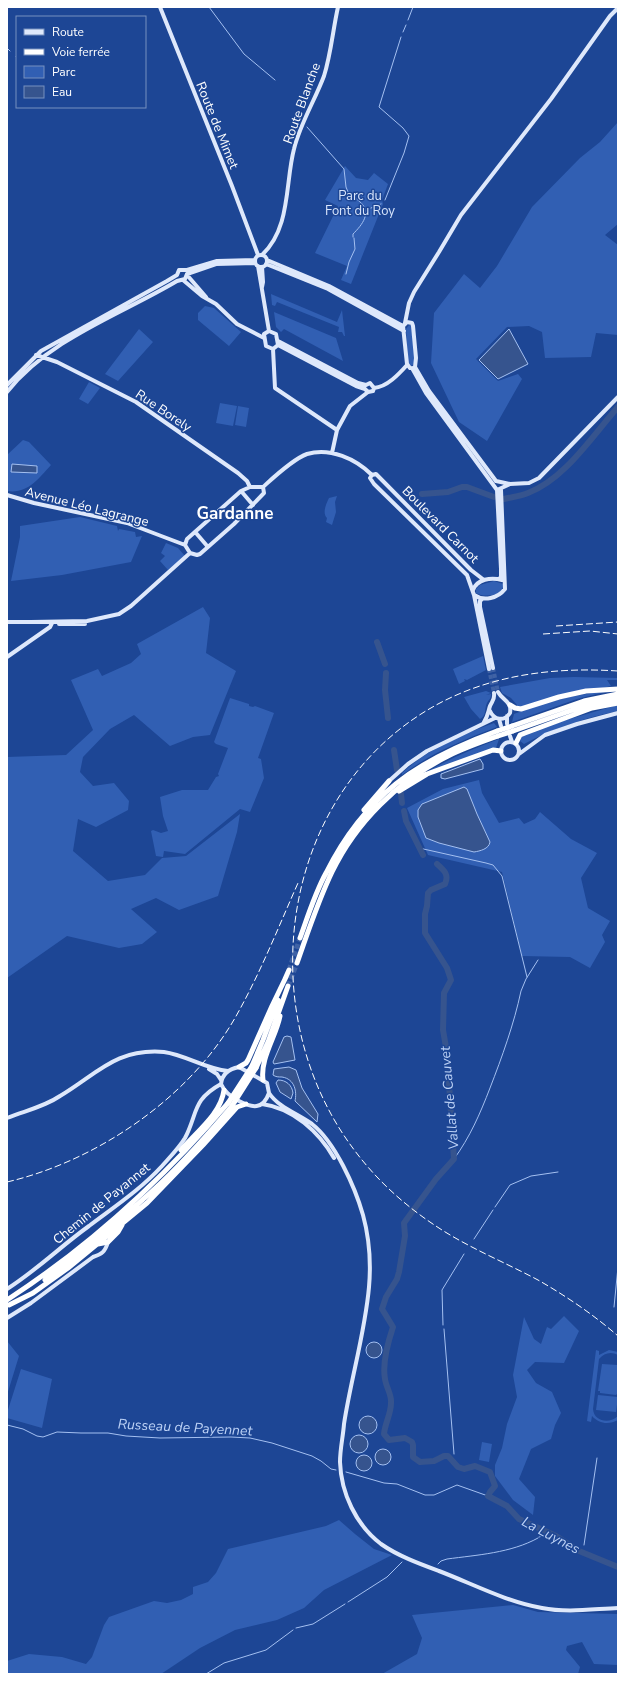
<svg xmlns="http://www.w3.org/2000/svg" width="625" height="1681" viewBox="0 0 625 1681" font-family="'Nunito Sans',sans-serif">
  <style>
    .green { fill: #315fb3 }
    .water { fill: #36548e; stroke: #a4c0f1 }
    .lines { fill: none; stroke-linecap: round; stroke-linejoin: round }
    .stream { stroke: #a4c0f1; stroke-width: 1 }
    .river { stroke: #36548e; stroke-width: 6 }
    .secondary-tunnel { stroke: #3f62a5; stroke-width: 4; stroke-dasharray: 4 2; stroke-linecap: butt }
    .highway-tunnel { stroke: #3f62a5; stroke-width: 5; stroke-dasharray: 5 2.5; stroke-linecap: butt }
    .secondary { stroke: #dee8fb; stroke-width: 4 }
    .highway { stroke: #fff; stroke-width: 5 }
    .rail { stroke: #fff; stroke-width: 1; stroke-dasharray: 7 3; stroke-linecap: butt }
    .highway-bridge { stroke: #fff; stroke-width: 5 }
    .labels { text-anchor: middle; stroke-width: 3; stroke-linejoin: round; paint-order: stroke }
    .street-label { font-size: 13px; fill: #fff; stroke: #1d4695 }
    .park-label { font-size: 13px; fill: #d7e4fb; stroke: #1d4695 }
    .water-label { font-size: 14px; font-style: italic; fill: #bdd2f6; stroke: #1d4695 }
    .district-label { font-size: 17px; font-weight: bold; fill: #fff; stroke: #1d4695 }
  </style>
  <rect width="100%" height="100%" fill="#1d4695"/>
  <!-- green -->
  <path class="green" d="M618,122V224L605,235L618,245V335L596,333L591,357L545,358L542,332L529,326L507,327L476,359L498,381L518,374L522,379L487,441L459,422L431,363L434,313L464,274L480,288L497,266L532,207L580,158L600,142Z
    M345,166L356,178L368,180L374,173L388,184L382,200L383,204L351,284L341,280L347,266L315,253L338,206L325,200Z
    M271,294L337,322L342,310L345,336H344L342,332H338L339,327L277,302L275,306L272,305Z
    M205,306L214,308L241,332L229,346L198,320V313Z
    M274,312L336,338L343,361L284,329L281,332L276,327Z
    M409,325L411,326L415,362L412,366L408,363L406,329Z
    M139,329L153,342L118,381L105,374Z
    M89,382L100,388L88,404L79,399Z
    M220,403L237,406L233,426L216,423Z
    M238,406L249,408L246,427L235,425Z
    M23,440L29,442L51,465C38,479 28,494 7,491V455Z
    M337,496L335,502L336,512L332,525L326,522L327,518C322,513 326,504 329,498Z
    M80,517L117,526L118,531L119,529L135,532L136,537L142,536L131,562L62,575L11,581L20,537V526Z
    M166,543L178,548L185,556L168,570L160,561L165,556L161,553Z
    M494,581L503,584C505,596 484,598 476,593V589L480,585Z
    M203,607L210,618L206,653L236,671L210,735L193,737L170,746L134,715L110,729L83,757L80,772L93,786L114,783L129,801L128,810L96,827L78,819L73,851L108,881L145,875L162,858L186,856L240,814L237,832L218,896L179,910L156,898L131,909L157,932L142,944L119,948L67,936L7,978V757L66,755L93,730L71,680L98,669L102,676L131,663L141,654L137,644Z
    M483,656L486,670L467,680L464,679L465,681L459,684L453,669Z
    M574,677L618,678V680H607L611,686L607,687L520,707H517V705L511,698L502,693L500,687L550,678Z
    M486,691L491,693L486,695L491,694C491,699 489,699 487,703C484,709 487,715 480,719L471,709L464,697Z
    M609,691L577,699L512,722L514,714C544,702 576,694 609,691Z
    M230,698L249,704V706L253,707L255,706L274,713L258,758L261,759L264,778L250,812L240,809L185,854L164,851L163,857L156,856L151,831L153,830L161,833L168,831L163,816L160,797L182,790H208L216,777L219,776L218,774L228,748L216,744L214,742Z
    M618,705V711C585,718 554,728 524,744L520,741L522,735L566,720Z
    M494,723L497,727C463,740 431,753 402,775V773C428,749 460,735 494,723Z
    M499,739L496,748L422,775C446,760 472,749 499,739Z
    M479,780L482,793L499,823L519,818L524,824L535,819L540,812L571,839L597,853L581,878L588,908L610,921L602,935L605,942L590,968L570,957L522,956L502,872L428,855L407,808L443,789Z
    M564,1316L579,1331L564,1363L535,1362L527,1370L536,1383L552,1392L561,1413L555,1425L551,1439L531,1449L519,1479L535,1497L533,1515L513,1500L495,1476V1465L502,1448L507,1424L517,1397L513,1375L524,1317L534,1339L541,1344L547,1327L551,1329Z
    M7,1341L19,1356L7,1395Z
    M596,1350L599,1351V1355L609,1350L618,1352V1355C611,1351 604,1353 599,1359L593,1409C594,1422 610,1424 618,1416V1420C609,1425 599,1424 592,1416L591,1422L587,1421Z
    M602,1364L618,1365V1393L616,1395L600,1393V1391H598Z
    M21,1369L52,1379L42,1428L7,1418V1413Z
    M598,1395L618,1397L616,1412L596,1410Z
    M482,1442L492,1444L489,1462L479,1460Z
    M339,1520L355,1534L374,1549L392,1555L324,1590L304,1608L277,1620L235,1630L200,1648L161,1674H7V1661L29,1654L62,1657L86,1664L92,1657L104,1625L109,1617L154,1601L167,1603L181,1600L193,1594V1587L208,1582L216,1573L228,1549L326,1526Z
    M513,1605L538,1612L618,1614V1665L594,1664L582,1642L567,1646L566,1650L580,1667L578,1674H382L417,1654L422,1638L412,1615Z"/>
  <!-- water -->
  <path class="water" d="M509,329L528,364L498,379L479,360Z
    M12,464L37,466V473L11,472Z
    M480,759L483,764V769L445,779L441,778V774Z
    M464,787L467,789L477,814L490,842C489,849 480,851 474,852L439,843L426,838L418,817V810L422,804Z
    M287,1036L291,1037L295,1060L274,1064L273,1062L284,1037Z
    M289,1067L296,1070L302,1088L318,1114L317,1122L295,1101C297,1092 295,1079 282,1077C278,1077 276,1077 273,1075L274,1069Z
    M278,1080C286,1080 292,1085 293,1093L291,1099L280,1092L276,1083Z
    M366 1350a8 8 0 1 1 16 0a8 8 0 1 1-16 0Z
    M359 1425a9 9 0 1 1 18 0a9 9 0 1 1-18 0Z
    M350 1444a9 9 0 1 1 18 0a9 9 0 1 1-18 0Z
    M375 1457a8 8 0 1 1 16 0a8 8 0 1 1-16 0Z
    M356 1463a8 8 0 1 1 16 0a8 8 0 1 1-16 0Z"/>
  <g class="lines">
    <!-- stream -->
    <path class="stream" d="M209,7L244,54L275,80
      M408,20L413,7
      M403,32L406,25
      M7,48L10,51
      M16,57L17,58
      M307,127L344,169L346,187L348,192
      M349,193C352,197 356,198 359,201C373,212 362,225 353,234V237
      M385,200L404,153L409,136L403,128L379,107L401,37
      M371,208L381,204
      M346,274L349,262L355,249L354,238
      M419,848L486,863L493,865L502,876L527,977
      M454,1159C470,1137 480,1114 490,1088C502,1057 514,1024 521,991L526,979L538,960
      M495,1207L510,1185L531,1176L558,1172
      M474,1239L493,1210
      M614,1307L618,1267
      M443,1325L442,1290L464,1254
      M444,1329L454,1454
      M7,1425L23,1429L37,1436L43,1437L57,1432L81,1433H108L126,1436L160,1438L231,1437L250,1438L272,1443L312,1456L321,1461L331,1469L336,1470
      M455,1461V1465
      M346,1472L384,1483L397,1484L425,1495H434L457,1485L488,1496
      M539,1537L546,1535L556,1536
      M584,1545L597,1458
      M438,1564L441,1561L447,1559C477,1555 511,1553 538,1538
      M348,1602L387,1577L402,1562
      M296,1628L313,1624L345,1604
      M206,1674L224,1663L266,1650L293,1630"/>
    <!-- river -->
    <path class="river" d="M422,494L448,492L462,487H467L494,497
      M504,499C512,497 521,496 528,493C565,479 593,435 618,407
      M377,642L385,664
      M386,673L385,690L388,718
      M394,750L397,770
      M401,794L402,803
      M404,811L406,821L423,855
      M437,864C445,871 449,875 445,884L431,890L428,893L427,906L425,914V933L447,968L451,980L444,993L443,1030L447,1053L454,1159L436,1179L404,1223L405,1236L399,1272L397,1279L386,1297L382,1309L393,1327C388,1342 382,1363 385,1379C386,1387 392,1395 391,1403C391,1414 385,1423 384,1434L389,1440L405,1438L412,1442L413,1445V1457L420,1462L434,1461L444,1456H448L458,1467L464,1469L475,1466L490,1472L495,1486L490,1492L488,1496L507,1506L519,1519L556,1536L579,1551L618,1567"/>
    <!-- secondary-tunnel -->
    <path class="secondary-tunnel" d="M493,668L498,692
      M489,669L494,693"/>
    <!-- highway-tunnel -->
    <path class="highway-tunnel" d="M289,970L300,938
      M288,986L297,963"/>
    <!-- secondary -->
    <path class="secondary" d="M160,7L232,186L258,255
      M255 261a6 6 0 1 1 12 0a6 6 0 1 1-12 0Z
      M262,255C291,228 285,183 294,149C300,124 315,100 324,76C331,54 333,29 338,7
      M267,260L329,286L403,326
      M266,264L328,289L404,331
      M258,266L269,331
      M262,267L263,282L262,287
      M187,274L216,264L255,263
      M187,275L206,297
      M183,280L202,296L216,304L237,324L264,338
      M405,323L409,303L414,292L439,252L461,215L551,99L610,16L618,8
      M269,331L276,334L278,345L273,349L266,346L264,334Z
      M278,341L358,383L366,385L370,383L374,388
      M278,345L356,386L365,389L368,392L373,391L374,388
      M273,349L275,388L337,430
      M36,355L57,362L136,402L238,473L247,481L250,487
      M415,367L429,391L496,481
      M410,368L407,364L403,326L407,322L412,323L413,326L416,358L415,367
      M412,368L426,393L497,490
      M7,385L41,351L167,281L177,275L179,270H187L217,261L255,260
      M374,388C387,387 399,374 407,365
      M7,392C50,338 120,315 177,281L185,279L187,274
      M332,453L337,430L350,406L368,392
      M372,475L370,478L374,484L467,575L474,595L489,669
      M372,475L376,474L471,570L484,580
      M496,481L510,484
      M250,487H263L264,493L234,524L200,554L197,555L190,553L185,545L187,539L241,491Z
      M263,487C274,477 293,459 307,454C330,447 356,459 372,475
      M497,490L510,484L529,483L539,478L618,397
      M497,490L501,569V577L499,579
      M241,491L253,505
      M7,495L34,503L127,523L185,545
      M196,533L208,547
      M473,590C477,579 491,577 502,580
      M474,595C484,602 498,598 505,589L501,490
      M482,599L480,601V607L493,668
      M7,622H33
      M31,622L87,621L119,614L131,606L190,553
      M59,624H85
      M7,657L50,627L52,623
      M490,711C494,720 504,722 510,713C512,701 503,701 498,692
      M499,719L501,726
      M484,722C488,716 488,712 490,706C492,701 495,700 494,693
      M507,724V716
      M510,736L512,742
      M501 751a9 9 0 1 1 18 0a9 9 0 1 1-18 0Z
      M519,754L545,735L577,724L618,713
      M389,781L408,764L427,751L495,718
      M239,1067L267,1083L269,1093C263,1110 252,1108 239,1101C231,1096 225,1093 221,1084C222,1074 229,1069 239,1067Z
      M209,1069L217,1074L221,1080
      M269,1093C278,1107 298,1114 312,1124C335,1142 355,1187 363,1215C369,1237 371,1264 369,1287C365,1333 351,1378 344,1424C343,1437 340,1449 340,1462C341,1493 356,1525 381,1544C398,1556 420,1564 439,1571C473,1584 507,1602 542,1608C567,1613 593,1609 618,1608
      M262,1104C293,1108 319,1132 334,1158
      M7,1118C24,1111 44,1107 60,1096C97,1074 116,1048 164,1052C186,1055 205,1069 228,1071
      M7,1289C37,1270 61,1246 89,1226C114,1207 140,1190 162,1166C169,1158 179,1148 185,1138C198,1113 192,1100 221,1084
      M7,1318L31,1303L93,1257C102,1254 105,1252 108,1242"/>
    <!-- highway -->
    <path class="highway" d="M510,705L515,708L521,709L559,697L586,691L618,689
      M512,726L584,701L618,694
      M513,731L587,705L618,699
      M516,743L520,735L525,733L592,708L618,703
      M399,791L427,774L493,750L501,751
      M364,810L389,781
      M300,938C308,916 315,893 326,873C365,795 417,760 497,731
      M297,963C308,932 318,901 332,872C356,822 398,781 448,756C464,748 481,742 498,736
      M285,979L289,970
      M252,1066L263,1040L278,1000
      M239,1067L246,1063L248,1060L272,1006L286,977
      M256,1068L268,1042L288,986
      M263,1080C260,1058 276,1037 280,1016
      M181,1150C196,1132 221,1114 224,1090
      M98,1244L108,1242L118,1232L122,1225
      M45,1280C85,1249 125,1217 162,1182C187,1158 210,1132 232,1106
      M7,1300C90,1246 164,1178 228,1103
      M9,1305L33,1293L68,1268L147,1203L203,1145L237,1107L246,1104"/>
    <!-- rail -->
    <path class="rail" d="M556,626L618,622
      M543,634L590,631L618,634
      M618,671C556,667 494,674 438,704C279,790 249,1012 355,1151C379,1183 409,1209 442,1230C472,1249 506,1263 538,1280C566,1296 594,1315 618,1336
      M7,1182C97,1161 189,1098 235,1018C260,974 278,928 298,883"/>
    <!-- highway-bridge -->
    <path class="highway-bridge" d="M497,731L512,726
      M498,736L513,731
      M228,1103L252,1066
      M232,1106L256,1068"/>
  </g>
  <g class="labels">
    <!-- street labels -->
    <g class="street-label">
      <text transform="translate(301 103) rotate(-70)" y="5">Route Blanche</text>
      <text transform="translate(218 125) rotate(68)" y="5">Route de Mimet</text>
      <text transform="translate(164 410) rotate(34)" y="5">Rue Borely</text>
      <text transform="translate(87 506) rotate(14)" y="5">Avenue Léo Lagrange</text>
      <text transform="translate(441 524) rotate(45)" y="5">Boulevard Carnot</text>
      <text transform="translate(101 1203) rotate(-39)" y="5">Chemin de Payannet</text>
    </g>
    <!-- park labels -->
    <g class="park-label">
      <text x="360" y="200">Parc du<tspan x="360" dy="15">Font du Roy</tspan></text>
    </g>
    <!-- water labels -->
    <g class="water-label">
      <text transform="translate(449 1098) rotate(-95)" y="5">Vallat de Cauvet</text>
      <text transform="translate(185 1427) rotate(3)" y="5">Russeau de Payennet</text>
      <text transform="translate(551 1535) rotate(28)" y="5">La Luynes</text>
    </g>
    <!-- district labels -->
    <g class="district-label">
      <text x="235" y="519">Gardanne</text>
    </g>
  </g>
  <!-- border -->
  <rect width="625" height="1681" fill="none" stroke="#ffffff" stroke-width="16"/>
  <!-- legend -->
  <rect x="16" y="16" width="130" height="92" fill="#1d4695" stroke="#7790bf"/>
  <rect x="24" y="29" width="20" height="6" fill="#dee8fb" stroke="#7790bf"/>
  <text x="52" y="36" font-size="12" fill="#ffffff">Route</text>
  <rect x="24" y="49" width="20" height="6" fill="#ffffff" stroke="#7790bf"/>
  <text x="52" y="56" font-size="12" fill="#ffffff">Voie ferrée</text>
  <rect x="24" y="66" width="20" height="12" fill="#315fb3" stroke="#7790bf"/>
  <text x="52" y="76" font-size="12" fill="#ffffff">Parc</text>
  <rect x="24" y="86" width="20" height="12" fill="#36548e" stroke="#7790bf"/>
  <text x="52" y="96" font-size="12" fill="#ffffff">Eau</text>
</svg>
